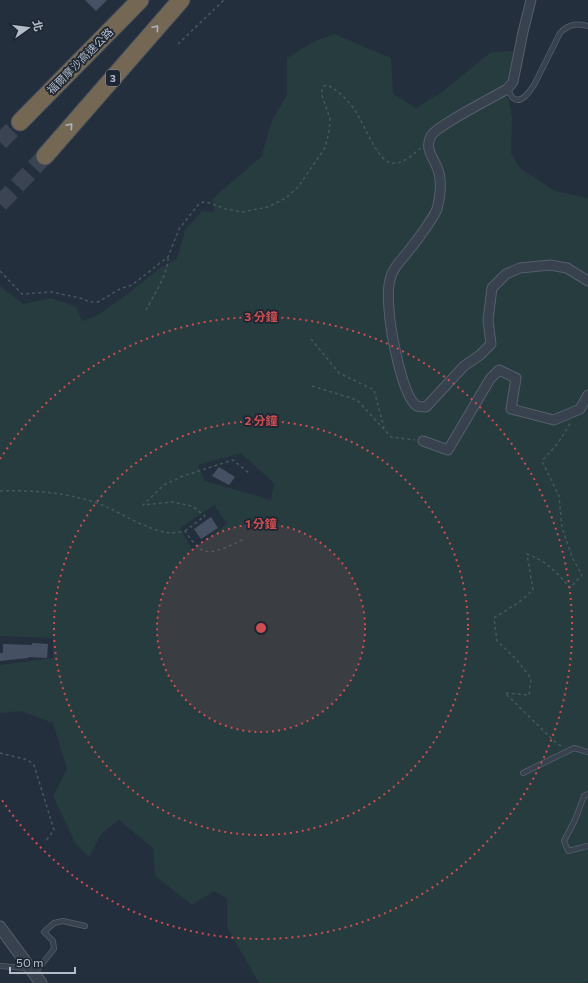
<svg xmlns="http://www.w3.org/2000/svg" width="588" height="983" viewBox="0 0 588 983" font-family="Commissioner,'Noto Sans TC',sans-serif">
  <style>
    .green { fill: #263c3f; fill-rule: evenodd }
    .building { fill: #455162 }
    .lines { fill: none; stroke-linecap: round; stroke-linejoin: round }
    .motorway-tunnel { stroke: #3a4453; stroke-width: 17; stroke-dasharray: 17 8; stroke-linecap: butt }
    .service-casing { stroke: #565f6c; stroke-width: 6 }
    .minor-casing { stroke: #565f6c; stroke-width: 11 }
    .tertiary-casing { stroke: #565f6c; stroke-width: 13 }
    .motorway-casing { stroke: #434c59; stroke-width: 19 }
    .path { stroke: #44595c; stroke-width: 1.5; stroke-dasharray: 3 3; stroke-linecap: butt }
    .service { stroke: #38414e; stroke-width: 4.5 }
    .minor { stroke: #38414e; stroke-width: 9 }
    .tertiary { stroke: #38414e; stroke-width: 11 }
    .motorway { stroke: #746855; stroke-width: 17 }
    .oneway { stroke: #aeb4bd }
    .ring { fill: none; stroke: #ce4d50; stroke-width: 2; stroke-dasharray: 2 4 }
    .labels { text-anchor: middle; stroke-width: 3.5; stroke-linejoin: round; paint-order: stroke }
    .shield { fill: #1d2633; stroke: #878f9c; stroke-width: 1 }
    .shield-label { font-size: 10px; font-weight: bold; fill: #b4bcc9 }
    .street-label { font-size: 11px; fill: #b4bcc9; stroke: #1d2633 }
    .centre { fill: #ce4d50; stroke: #1d2633; stroke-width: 2 }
    .ring-label { font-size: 12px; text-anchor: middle; font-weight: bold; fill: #ce4d50; stroke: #1d2633; stroke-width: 3.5; stroke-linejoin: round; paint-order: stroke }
  </style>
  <rect width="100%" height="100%" fill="#242f3e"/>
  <!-- green -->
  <path class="green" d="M334,34L391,58L393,94L416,108L442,92L491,52L513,51L509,77L502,86L509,101L512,119L511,153L520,168L555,191L588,198V981L585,983H259L227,927V899L214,891L192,905L155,876L153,848L119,820L101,834L89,857L76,844L53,796L67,769L53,723L21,711L0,713V665L53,658V638L0,636V286L23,304L51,298L77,307L82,321L96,316L125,296L160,268L177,259L185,230L202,211L214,212L212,199L261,157L272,121L287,94V58L311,43ZM241,453L274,483L271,500L205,481L198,465ZM214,505L227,524L192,550L180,528Z"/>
  <!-- building -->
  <path class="building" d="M85,0H107L96,11Z
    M219,467L235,477L229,485L212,476Z
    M211,517L218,528L201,539L194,529Z
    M32,643L48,644L47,658L29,657L28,658L0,661V653H3V644L32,645Z"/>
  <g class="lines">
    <!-- motorway-tunnel -->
    <path class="motorway-tunnel" d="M0,142L20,122
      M0,204L45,156"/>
    <!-- service casing -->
    <g class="service-casing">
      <path id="service" d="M507,89C509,91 511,96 513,98C521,105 530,91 534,85L560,33C569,24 576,23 588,26
        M523,773L574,748L588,752
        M588,794L584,796L575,820L564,841L568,851L588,846
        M0,966L38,969L54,949L53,941L44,932L54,923L63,921L85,926"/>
    </g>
    <!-- minor casing -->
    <g class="minor-casing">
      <path id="minor" d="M531,0L523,32L513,82L507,89C494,97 436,126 431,136C424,149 434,158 438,170C442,181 440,197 437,209C434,217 416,242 410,249C404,258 395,264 391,276C388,285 388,299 389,309C390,328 402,397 417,406C420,407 423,407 426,407L464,366L480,355L491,344L488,320L492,288L506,274L520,268L550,265L567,268L588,281
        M423,441L448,450L490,379L499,370L516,378L511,409L554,420L580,409L588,395"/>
    </g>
    <!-- tertiary casing -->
    <g class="tertiary-casing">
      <path id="tertiary" d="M0,927L41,983"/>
    </g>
    <!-- motorway casing -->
    <g class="motorway-casing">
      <path id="motorway" d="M20,122L140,0
        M45,156L181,0"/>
    </g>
    <!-- path -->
    <path class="path" d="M178,44L224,0
      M0,271L22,294L52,292L80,298L90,302H98L120,289L132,285L168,257L179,229L198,205L203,202L210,203L226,209L242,212L268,207L286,198L298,187L325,148L329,132L330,119L322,95V90L324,86L327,85C339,91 349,101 356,112C364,124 377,160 391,163C403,165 413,154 421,148
      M146,310C153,296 169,273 168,257
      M311,339L339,373L374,390L384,428
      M312,386L357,400L391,437L415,440
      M0,491C31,490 61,492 91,501C118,509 141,529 170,533C174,533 180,532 185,531C189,537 194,544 199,548C210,558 233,544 244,539
      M185,531L205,516L192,506L172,502L143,505L164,485L183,476L233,460L250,474
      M561,746L553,740L505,693L529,695L531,678L515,658L497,641L494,618L518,603L533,590L527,554C546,561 557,572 570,588L582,575L573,559L562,528L559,496L542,461L558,443L571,422
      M0,753L28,760L34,765L54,830L45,842"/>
    <!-- service -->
    <use href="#service" class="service"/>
    <!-- minor -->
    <use href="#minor" class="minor"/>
    <!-- tertiary -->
    <use href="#tertiary" class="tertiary"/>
    <!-- motorway -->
    <use href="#motorway" class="motorway"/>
  </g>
  <!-- one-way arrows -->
  <defs><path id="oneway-chevron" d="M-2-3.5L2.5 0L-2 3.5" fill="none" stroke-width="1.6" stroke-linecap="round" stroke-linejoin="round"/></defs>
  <g class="oneway">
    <use href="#oneway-chevron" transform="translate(156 28) rotate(-49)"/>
    <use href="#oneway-chevron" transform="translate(70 126) rotate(-49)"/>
  </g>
  <!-- distance rings -->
  <circle cx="261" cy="628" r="104" fill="#ce4d50" fill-opacity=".12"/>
  <g class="ring">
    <circle cx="261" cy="628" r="104"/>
    <circle cx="261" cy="628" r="207"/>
    <path d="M0 459A311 311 0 1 1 0 797"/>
  </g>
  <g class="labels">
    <!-- shield labels -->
    <rect class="shield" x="106" y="70" width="14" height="16" rx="3"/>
    <g class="shield-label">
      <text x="113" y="82">3</text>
    </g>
    <!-- street labels -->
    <g class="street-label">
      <text transform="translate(80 61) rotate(-45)" y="4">福爾摩沙高速公路</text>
    </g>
  </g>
  <circle cx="261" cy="628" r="6" class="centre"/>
  <g class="ring-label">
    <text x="261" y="321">3 分鐘</text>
    <text x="261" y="425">2 分鐘</text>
    <text x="261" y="528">1 分鐘</text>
  </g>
  <!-- north arrow -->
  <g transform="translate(28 28) rotate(76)" stroke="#1d2633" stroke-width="3" paint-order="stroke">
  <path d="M0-3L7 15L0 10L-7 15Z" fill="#b4bcc9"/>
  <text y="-6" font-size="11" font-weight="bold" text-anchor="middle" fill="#b4bcc9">北</text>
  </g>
  <!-- scale -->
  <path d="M10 967v6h65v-6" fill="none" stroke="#b4bcc9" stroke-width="2"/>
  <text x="16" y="967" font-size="12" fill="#b4bcc9" stroke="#1d2633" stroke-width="3" paint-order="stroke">50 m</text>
</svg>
